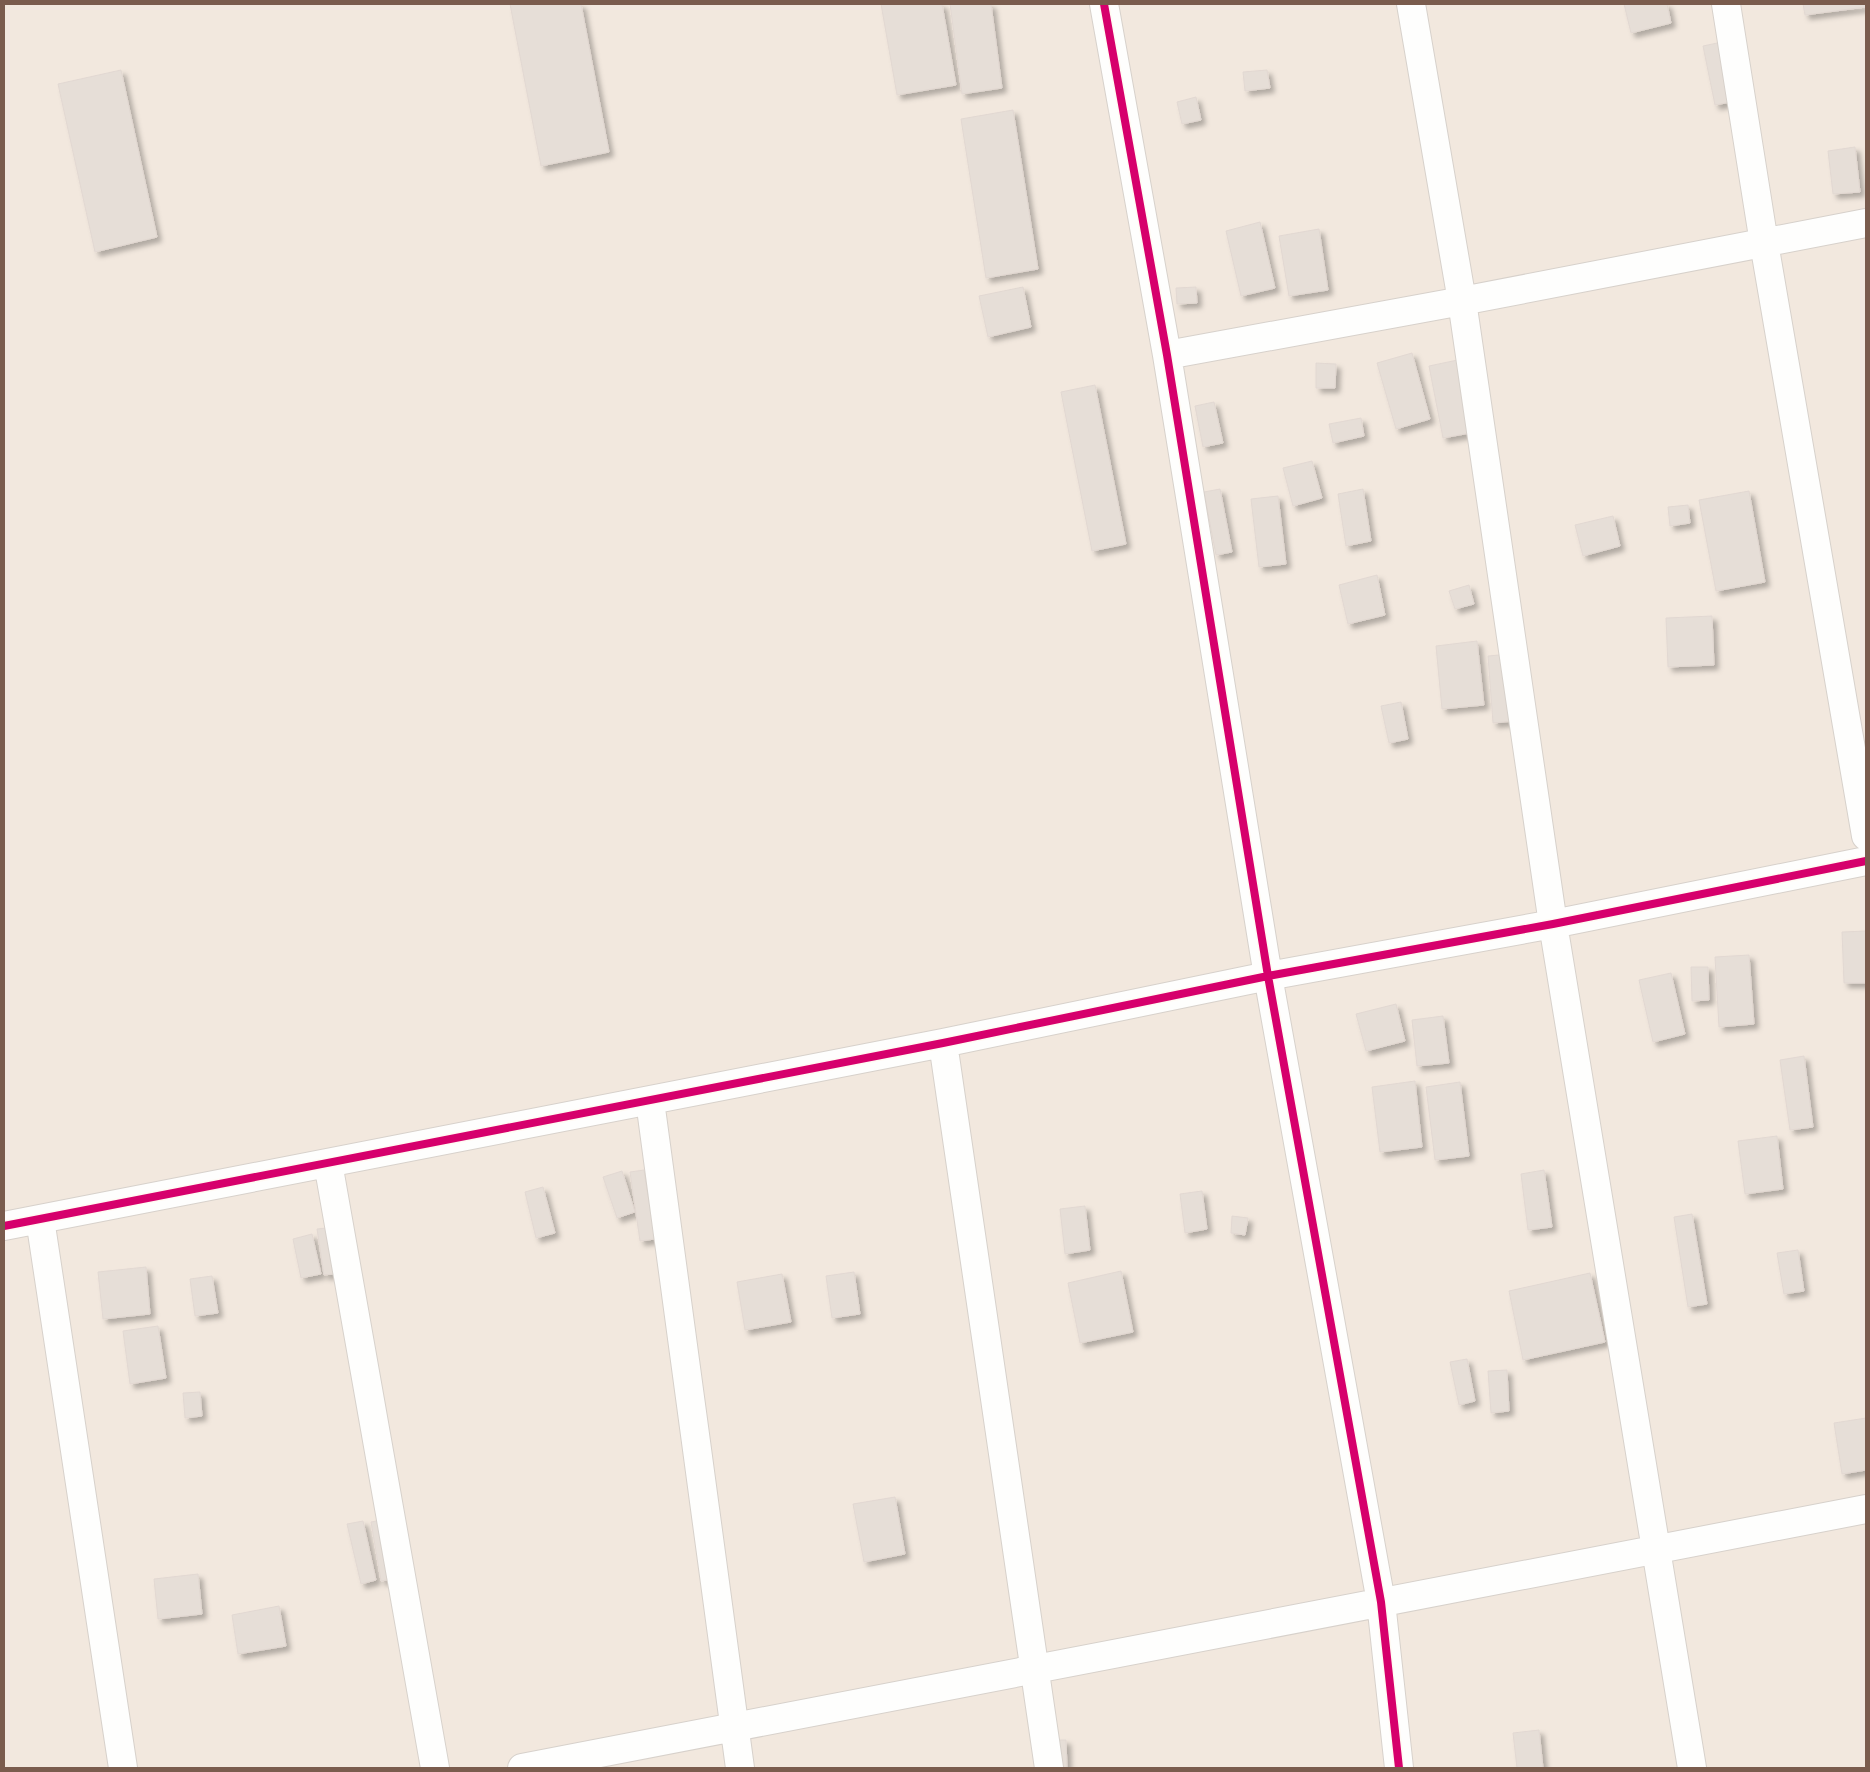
<svg xmlns="http://www.w3.org/2000/svg" width="1870" height="1772" viewBox="0 0 1870 1772" font-family="Karla,sans-serif">
  <style>
    .residential { fill: #f2e8de }
    .building { fill: #e6ded7; stroke: #e2d8d2; filter: url(#shadow) }
    .lines { fill: none; stroke-linecap: round; stroke-linejoin: round }
    .minor-casing { stroke: #d7d1cb; stroke-width: 30 }
    .minor { stroke: #fefefd; stroke-width: 28 }
    .cycleway-casing { stroke: #fffaf3; stroke-width: 11 }
    .cycleway { stroke: #d6006c; stroke-width: 8 }
  </style>
  <defs>
    <filter id="shadow"><feDropShadow dx="4.5" dy="4.5" stdDeviation="2.5" flood-color="#0004"/></filter>
  </defs>
  <rect width="100%" height="100%" fill="#f9f5f0"/>
  <!-- residential -->
  <path class="residential" d="M4,4H1866V1768H4Z"/>
  <!-- building -->
  <path class="building" d="M510,4H581L609,152L541,166Z
    M881,4H942L956,85L897,95Z
    M950,4H991L1002,88L962,94Z
    M1624,4H1667L1671,23L1631,33Z
    M1803,4H1866V7L1805,15Z
    M1722,42L1736,101L1715,105L1703,46Z
    M121,70L157,237L95,252L58,84Z
    M1267,70L1270,88L1245,91L1243,72Z
    M1196,97L1201,120L1182,124L1177,102Z
    M1013,110L1038,269L986,278L961,119Z
    M1855,147L1860,192L1833,194L1828,151Z
    M1260,222L1275,288L1241,296L1226,231Z
    M1319,229L1328,290L1289,296L1279,236Z
    M1023,287L1031,327L988,337L979,296Z
    M1196,287L1197,303L1177,304L1176,288Z
    M1412,353L1430,419L1396,429L1377,363Z
    M1467,358L1481,431L1443,438L1429,366Z
    M1316,363L1336,364L1335,388H1316Z
    M1095,385L1126,544L1092,551L1061,392Z
    M1214,402L1223,443L1203,447L1195,406Z
    M1361,418L1364,436L1333,443L1329,424Z
    M1312,461L1322,498L1293,506L1283,468Z
    M1220,489L1232,552L1216,555L1204,492Z
    M1363,489L1371,541L1346,546L1338,494Z
    M1749,491L1765,582L1716,591L1699,500Z
    M1278,496L1286,564L1259,567L1251,499Z
    M1688,505L1690,523L1670,526L1668,507Z
    M1613,516L1620,546L1583,556L1575,525Z
    M1377,575L1385,615L1348,624L1339,585Z
    M1469,585L1474,604L1455,609L1449,591Z
    M1712,616L1714,665L1668,667L1666,618Z
    M1477,641L1484,705L1442,709L1436,646Z
    M1510,654L1514,721L1493,723L1488,656Z
    M1401,702L1408,739L1389,743L1381,706Z
    M1866,931V983H1844L1842,932Z
    M1749,955L1754,1024L1719,1027L1715,957Z
    M1691,967H1708L1709,1000L1692,1001Z
    M1671,973L1685,1034L1653,1042L1639,980Z
    M1396,1004L1405,1041L1366,1051L1356,1014Z
    M1443,1016L1449,1063L1417,1066L1412,1020Z
    M1804,1056L1813,1127L1790,1130L1780,1060Z
    M1415,1081L1422,1147L1380,1152L1372,1087Z
    M1460,1082L1469,1156L1435,1160L1426,1087Z
    M1777,1136L1783,1189L1745,1194L1738,1141Z
    M644,1170L655,1239L640,1241L630,1172Z
    M1544,1170L1552,1227L1528,1230L1521,1174Z
    M622,1171L635,1212L617,1218L603,1177Z
    M543,1187L555,1233L536,1238L525,1192Z
    M1202,1191L1207,1229L1185,1233L1180,1194Z
    M1085,1206L1090,1250L1065,1254L1060,1209Z
    M1692,1214L1707,1304L1688,1307L1674,1217Z
    M1232,1216L1248,1218L1245,1235L1231,1233Z
    M336,1227L342,1273L324,1275L317,1229Z
    M312,1234L321,1274L301,1278L293,1239Z
    M1798,1250L1804,1291L1784,1294L1777,1253Z
    M146,1267L150,1314L103,1319L98,1272Z
    M1121,1271L1133,1332L1080,1343L1068,1283Z
    M854,1272L860,1314L832,1318L826,1276Z
    M1590,1273L1605,1342L1523,1360L1509,1291Z
    M782,1274L791,1322L745,1330L737,1282Z
    M212,1276L218,1313L195,1316L190,1279Z
    M158,1326L166,1378L130,1384L123,1331Z
    M1467,1359L1475,1401L1459,1405L1450,1362Z
    M1507,1370L1509,1411L1491,1413L1488,1371Z
    M200,1392L202,1416L185,1418L183,1393Z
    M1866,1418V1470L1842,1474L1834,1423Z
    M895,1497L905,1554L864,1562L853,1504Z
    M387,1519L398,1578L381,1581L371,1522Z
    M363,1521L376,1580L361,1584L347,1524Z
    M198,1574L202,1614L158,1619L154,1579Z
    M279,1606L286,1646L238,1654L232,1615Z
    M1539,1730L1543,1768H1517L1513,1733Z
    M1052,1740H1066L1067,1768H1052Z"/>
  <g class="lines">
    <!-- minor casing -->
    <g class="minor-casing">
      <path id="minor" d="M1104,4L1167,355L1268,976L1381,1602L1399,1768
        M1411,4L1462,301L1553,924L1692,1768
        M1726,4L1764,243L1866,836
        M1167,355L1462,301L1866,223
        M943,1043L1049,1768
        M650,1101L740,1768
        M328,1163L435,1768
        M40,1219L123,1768
        M4,1226L943,1043L1268,976L1553,924L1866,861
        M522,1768L1866,1509"/>
    </g>
    <!-- minor -->
    <use href="#minor" class="minor"/>
    <!-- cycleway casing -->
    <g class="cycleway-casing">
      <path id="cycleway" d="M1104,4L1167,355L1268,976L1381,1602L1399,1768
        M4,1226L943,1043L1268,976L1553,924L1866,861"/>
    </g>
    <!-- cycleway -->
    <use href="#cycleway" class="cycleway"/>
  </g>
  <!-- border -->
  <rect width="1870" height="1772" fill="none" stroke="#7a5c4d" stroke-width="10"/>
</svg>
